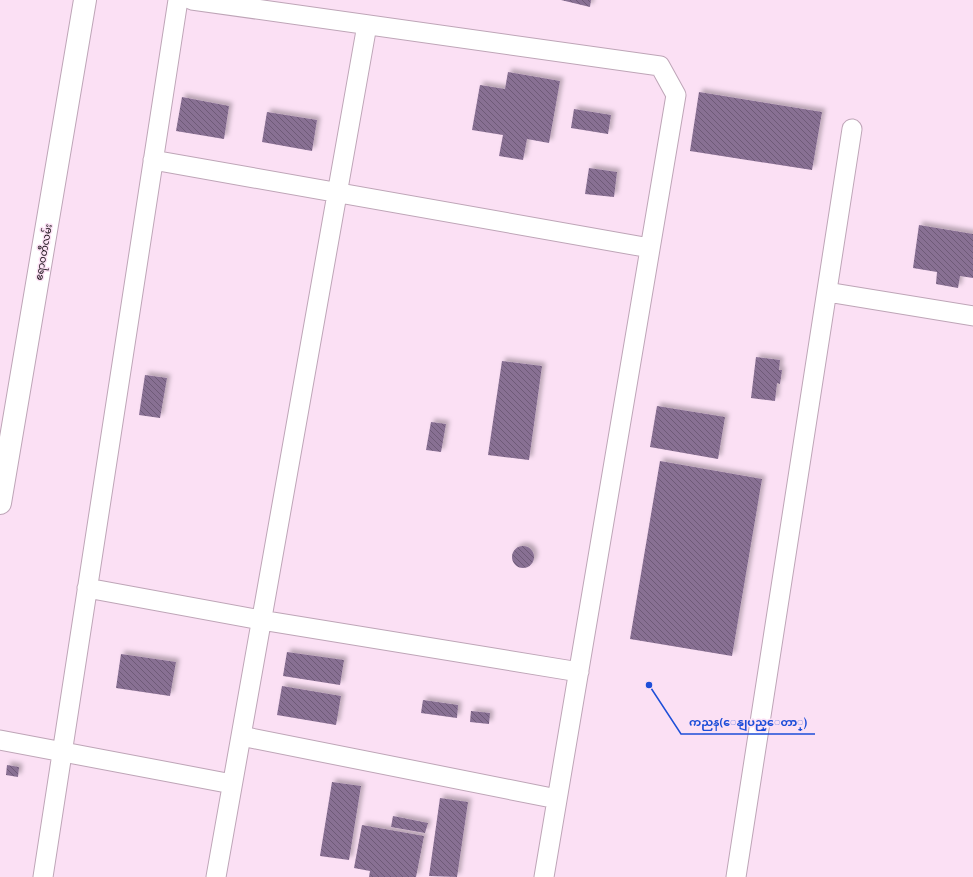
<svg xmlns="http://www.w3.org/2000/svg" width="973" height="877" viewBox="0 0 973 877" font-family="Lora,'Noto Sans Myanmar',serif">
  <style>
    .building { fill: url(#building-back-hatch); filter: url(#shadow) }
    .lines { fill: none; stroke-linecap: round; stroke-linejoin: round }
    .street-casing { stroke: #bea5b7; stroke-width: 21 }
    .secondary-casing { stroke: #bea5b7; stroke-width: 24 }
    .street { stroke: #fff; stroke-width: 19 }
    .secondary { stroke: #fff; stroke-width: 22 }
    .labels { text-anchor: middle; stroke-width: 3; stroke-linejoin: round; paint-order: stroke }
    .street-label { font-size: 10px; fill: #150c13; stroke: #fbe0f4 }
    .leader { fill: none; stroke: #1d4ed8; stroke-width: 1.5 }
    .callout-dot { fill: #1d4ed8; stroke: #fbe0f4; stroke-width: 1.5 }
    .callout-label { font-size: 11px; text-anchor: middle; font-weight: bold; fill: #1d4ed8; stroke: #fbe0f4; stroke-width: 3; stroke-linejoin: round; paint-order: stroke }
  </style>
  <defs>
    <pattern id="building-back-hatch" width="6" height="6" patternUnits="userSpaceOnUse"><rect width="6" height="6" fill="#886f93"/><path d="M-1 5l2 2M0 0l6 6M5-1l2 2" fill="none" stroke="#6e5a77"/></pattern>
    <filter id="shadow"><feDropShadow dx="3.5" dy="-3.5" stdDeviation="2" flood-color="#0004"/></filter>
  </defs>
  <rect width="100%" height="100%" fill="#fbe0f4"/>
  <!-- building -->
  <path class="building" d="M561,0H591L590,7Z
    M508,72L560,81L549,143L527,139L523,160L499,156L503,135L472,130L480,85L505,89Z
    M699,92L822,112L812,170L690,151Z
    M182,97L229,106L224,139L176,131Z
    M574,109L611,115L608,134L571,128Z
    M267,112L317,120L312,151L262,142Z
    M589,168L617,172L614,197L585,194Z
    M919,225L973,234V278L960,276L958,288L936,284L937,272L913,268Z
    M756,357L780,360L779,370H782L780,384L777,383L775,401L751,398Z
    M502,361L542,366L529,460L488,455Z
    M145,375L167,378L160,418L139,415Z
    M657,406L725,417L718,459L650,447Z
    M431,422L446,424L441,452L426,450Z
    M660,461L762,479L732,656L630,639Z
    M512 557a11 11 0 1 1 22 0a11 11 0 1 1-22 0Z
    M287,652L344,660L340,685L283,676Z
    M121,654L176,662L170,696L116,688Z
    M282,686L341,696L336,725L277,715Z
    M423,700L458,705L457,718L421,713Z
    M471,711L490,713L489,724L470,722Z
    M7,765L19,767L18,777L6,775Z
    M332,782L361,786L349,860L320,856Z
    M440,798L468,802L457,877L429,876Z
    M393,816L428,823L425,833L391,827Z
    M362,825L424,836L416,877H369L370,871L354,868Z"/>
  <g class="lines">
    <!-- street casing -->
    <g class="street-casing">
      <path id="street" d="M192,0L660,66L676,95L544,877
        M153,160L650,248
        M827,292L973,316
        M87,588L261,620L579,672
        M241,736L557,799
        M0,740L232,784
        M43,877L178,0
        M216,877L367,25
        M736,877L852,129"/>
    </g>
    <!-- secondary casing -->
    <g class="secondary-casing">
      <path id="secondary" d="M0,503L85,0"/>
    </g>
    <!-- street -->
    <use href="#street" class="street"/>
    <!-- secondary -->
    <use href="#secondary" class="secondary"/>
  </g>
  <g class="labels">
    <!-- street labels -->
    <g class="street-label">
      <text transform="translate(43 252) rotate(-80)" y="4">ဧရာဝတီလမ်း</text>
    </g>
  </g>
  <!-- callouts -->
  <path class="leader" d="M649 685L681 734H815"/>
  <circle class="callout-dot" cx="649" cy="685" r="4"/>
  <g class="callout-label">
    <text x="748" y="726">ကညန(ေနျပည္ေတာ္)</text>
  </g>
</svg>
